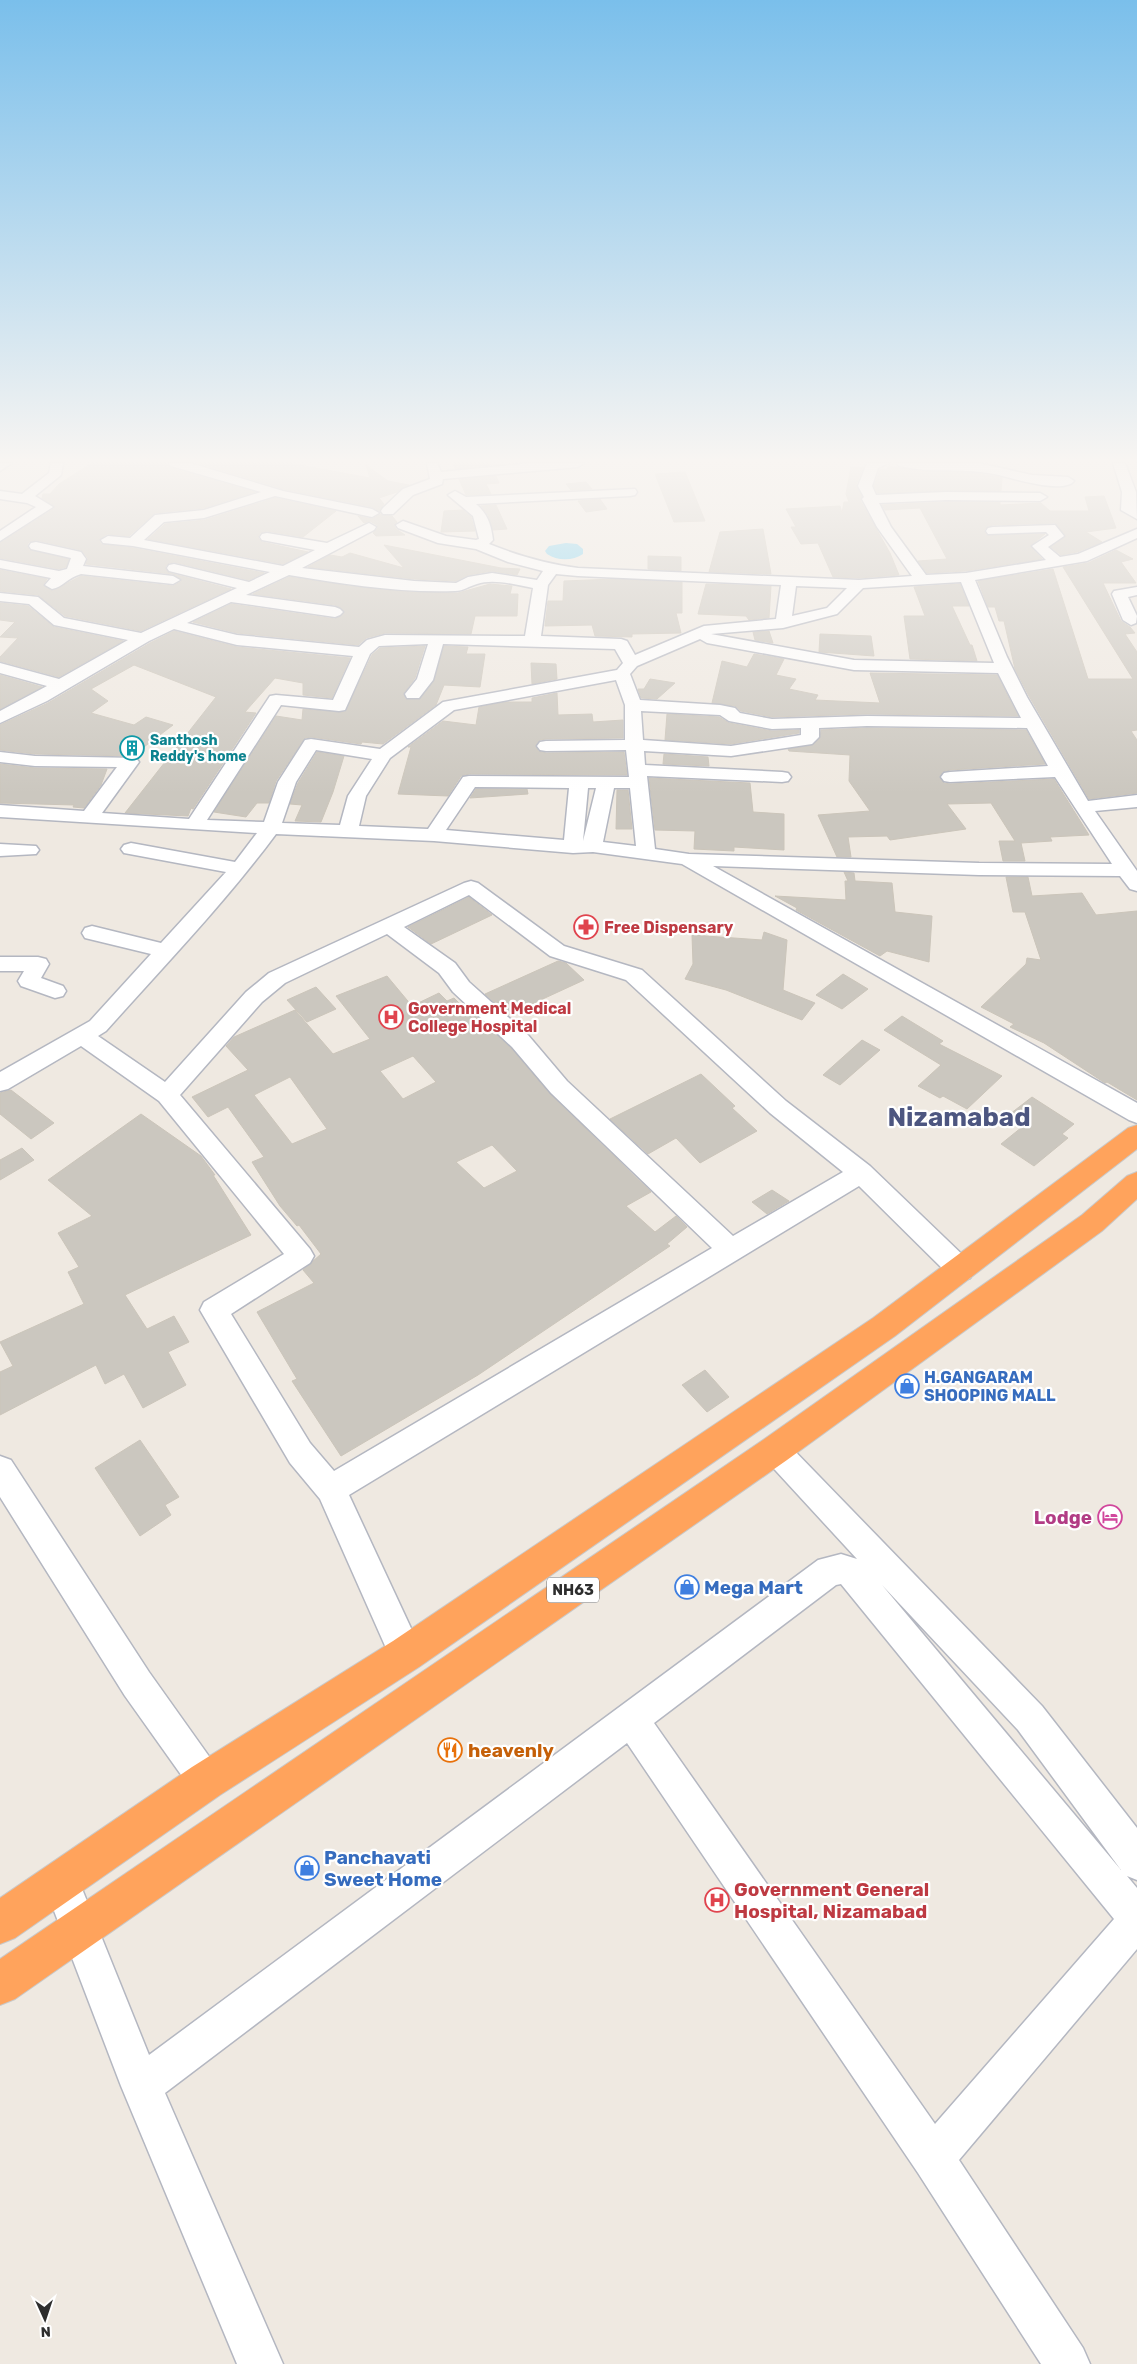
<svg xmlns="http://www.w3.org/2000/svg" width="1137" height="2364" viewBox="0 0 1137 2364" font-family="Rubik,sans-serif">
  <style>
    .water { fill: #75cff0 }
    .building { fill: #cbc7bf; stroke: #cbc5ba; fill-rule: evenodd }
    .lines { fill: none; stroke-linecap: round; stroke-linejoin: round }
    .minor-casing { stroke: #b4b7c1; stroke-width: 3 }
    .highway-casing { stroke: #c9c9c9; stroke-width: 2 }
    .minor { fill: #fff; fill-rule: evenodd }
    .highway { fill: #ffa35c; fill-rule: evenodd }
    .labels { text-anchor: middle; stroke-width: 4.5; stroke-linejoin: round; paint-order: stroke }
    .far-culture-label { font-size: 14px; font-weight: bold; fill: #0d838f; stroke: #fff; text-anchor: start }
    .shield { fill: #fff; stroke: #6d6d6d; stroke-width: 1 }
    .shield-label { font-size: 15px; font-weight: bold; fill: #2e2e2e }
    .health-label { font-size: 16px; font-weight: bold; fill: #be3a42; stroke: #fff; text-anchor: start }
    .shop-label { font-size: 16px; font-weight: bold; fill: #366cbe; stroke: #fff; text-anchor: start }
    .near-hotel-label { font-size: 19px; font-weight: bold; fill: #b23c85; stroke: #fff; text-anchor: end }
    .near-shop-label { font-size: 19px; font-weight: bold; fill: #366cbe; stroke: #fff; text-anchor: start }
    .near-food-label { font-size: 19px; font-weight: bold; fill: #c56008; stroke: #fff; text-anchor: start }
    .near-health-label { font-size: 19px; font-weight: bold; fill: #be3a42; stroke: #fff; text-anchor: start }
    .town-label { font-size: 26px; font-weight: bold; fill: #4d5680; stroke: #fff }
  </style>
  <rect width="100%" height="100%" fill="#efe9e1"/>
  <!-- water -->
  <path class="water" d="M566,543L577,544L583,549V554C573,561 557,561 547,554L545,551L549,546Z"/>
  <!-- building -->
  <path class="building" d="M92,463H167L170,468L255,492L204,508L155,513L129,536L107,534L99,540L101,544L133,548L264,573L249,580L174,562L169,563L165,567L169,573L231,589L141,631L65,616L38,595L0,591V570L47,579L43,585L52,591L81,576L173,586L182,581L173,574L86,564L88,558L81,550L36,540L29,542L27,545L29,550L69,559L66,567L59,569L0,558V543L55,508L42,498L43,494H50L59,484Z
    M198,463H289L370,478L366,465L388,481L409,485L397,492L379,498L384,504L379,511L372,507L283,489Z
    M453,463H490L491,465L455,469Z
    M889,466L920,471L974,473L999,477L1002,478L1001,491L877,493L874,486L880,469L886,470Z
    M851,467L863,468L856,485L862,497L860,500L890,553L899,575L859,578L833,577L818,543L801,544L791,527H796L786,509L840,506L842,513L844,502H849L846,494Z
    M685,472L705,521L674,522L655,474Z
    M496,476L499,483L486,484L491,494L466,495L459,479Z
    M586,482L592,489L571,490L566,484Z
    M1104,496L1116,528L1086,532L1102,542L1077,552L1061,555L1051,547L1066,536L1055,523L993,525L988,526L984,530L986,535L1045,534L1030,546L1042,559L966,571L927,573L918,561L947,559L920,508L885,510L882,505L946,502H1000V505L1041,503L1050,511H1089L1085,497Z
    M275,498L336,511L303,537L267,531L260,533L258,538L262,542L308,552L283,564L148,539L165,524L205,520Z
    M600,499L607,509L586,512L578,501Z
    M496,505L507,529L493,530L488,515L481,506Z
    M463,510L471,517L475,531L441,532L444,511Z
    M381,514L392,516L397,522L394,525L396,529L405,535L376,536L373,533L378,528L377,525L370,521L364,523L358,516L372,519Z
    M763,529L771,574L709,572L720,532Z
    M384,545L501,568L520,569L517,575L492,571L468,575L456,581L414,579L308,567L330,555L342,557L350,553L404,568Z
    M1116,550L1133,559L1121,562L1136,583H1103L1121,621L1130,627L1135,633L1125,634L1137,652V730L1131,731L1137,740V793L1089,799L1029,696L1015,669L1004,621H999L995,607H988L978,581L1053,569L1088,679H1133L1063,567L1088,563Z
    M648,556L681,557V571L648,569Z
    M289,577L350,586L413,592L458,593L490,584L512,586L510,594H518L517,616H475L471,634L385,633L366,638L358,645L237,633L193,622L231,604L335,619L344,613L341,608L335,605L253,594Z
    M614,579L682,582V613H676L681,633L632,634V637L595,636L592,625L545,626L548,601H563L564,581Z
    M706,584L771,586L769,618L749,620L746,616L698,614Z
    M960,584L969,606H952L970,645H972L977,661L910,659L904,616H925L914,587Z
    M0,603L28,606L54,627L123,641L59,677L0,661V657L18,638L0,637L15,622L0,620Z
    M174,631L237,647L350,658L332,698L303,695V683L275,678L245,712L256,713L193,809L191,808L188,816L125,813L216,697L134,665L91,689L108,701L91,713L134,725L146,717L173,725L132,756L35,754L0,750V725L48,703L150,643Z
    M769,631L773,643L755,640L753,632Z
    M820,634L871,636L874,656L819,652Z
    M425,646L415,678L404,693L405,699H420L434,681L444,646L468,647L466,654H485L480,687L444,685L436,705L383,744L362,742L361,744L311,737L305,738L276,781L269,803H257L246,817L214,812L276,716L302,720L303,709L345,712L372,655L380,648Z
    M754,654L784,659L776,675L796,679L789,689L818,695L815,700L880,703L870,673L997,675L1018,716L867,714L772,717L741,711L735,706L712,703L722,661L747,667Z
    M531,663L556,664L557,679L532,684Z
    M0,675L42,687L0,709Z
    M650,679L675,683L657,699L641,698L638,689H644Z
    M557,693L558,715L592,714L593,722L623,720V738L546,739L540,740L536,745L538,751L546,753L624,752L627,775L469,774L461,776L448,796L398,794L411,747H408L443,721L476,725L479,707L505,702H532V698Z
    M667,714L719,717L729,723L772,731L799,730V733L731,744L665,740Z
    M867,728L1026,730L1045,764L950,770L942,772L940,778L944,783L950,784L1054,779L1089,835L1050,837L1052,841L1021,843L1025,861H1003L999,841H1015L991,803L947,804L966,829L890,840L887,836L848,837L851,857H837L818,815L870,811L849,781L850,755L789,751L788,749L813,745L820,738L821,730Z
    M317,752L344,756L333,792L321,822L295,821L302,805L290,804L298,783Z
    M664,754L708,757L709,766L663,764Z
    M0,764L35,768L107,769L101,785L84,808L73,807L74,805L0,803Z
    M649,778L750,783L753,812L784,814V850L734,847V851L694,849L695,831L655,830Z
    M476,789H527L528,794L470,798Z
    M617,790H628L632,829H616Z
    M844,872L854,873L855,881L892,883L895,912L932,916L929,962L887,951L880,956L796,910L797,908L775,896L846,900L845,881H848Z
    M1006,877H1028L1032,896L1082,893L1096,915L1137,911V1100L1107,1082L1105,1083L1044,1043L1010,1027L1014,1024L981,1007L1026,964L1027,958L1041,960L1025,912H1013Z
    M469,897L492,915L431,944L408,927Z
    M764,932L787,940L783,990L815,1003L802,1020L726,990L685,979L693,964L692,935L762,940Z
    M558,961L566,963L584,980L508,1015L485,994Z
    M843,974L868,989L842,1009L816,995Z
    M387,976L412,1006L439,993L447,1001L454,998L461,1005L463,1004L511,1048L550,1094L651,1192L626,1206L655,1232L676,1216L687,1227L667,1244L670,1246L478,1375L341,1456L292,1381L297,1379L257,1312L314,1283L303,1270L321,1254L299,1225L297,1226L280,1206L252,1162L264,1157L228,1107L208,1117L192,1097L248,1070L226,1046L234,1037L295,1010L333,1054L370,1039L336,996ZM413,1056L436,1082L403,1099L380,1071ZM290,1077L327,1129L292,1144L254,1095ZM492,1145L517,1171L484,1188L456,1162Z
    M316,987L336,1009L307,1022L287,1000Z
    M902,1016L943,1041L939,1044L1002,1076L967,1109L943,1096L940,1098L918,1086L941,1065L884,1030Z
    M862,1040L880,1050L840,1085L823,1075Z
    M701,1074L735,1106L732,1108L757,1131L700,1163L676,1138L648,1154L610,1119Z
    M11,1090L54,1123L31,1139L0,1114V1093Z
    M1032,1097L1074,1124L1062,1134L1068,1138L1034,1166L1001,1144L1027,1123L1010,1114Z
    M141,1114L201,1156L215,1175H213L251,1235L125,1295L147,1329L174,1316L189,1342L168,1352L186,1385L143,1408L124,1374L105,1384L96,1365L0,1415V1372L13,1366L0,1342L84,1304L68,1272L79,1267L58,1233L92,1216L48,1180Z
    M22,1148L34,1160L0,1180V1160Z
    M772,1190L789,1201L767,1214L752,1202Z
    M705,1370L729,1397L707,1412L682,1385Z
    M140,1440L179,1497L165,1505L171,1515L140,1536L95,1468Z"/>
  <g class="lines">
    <!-- minor casing -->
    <g class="minor-casing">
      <path id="minor" d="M0,463H12L0,471Z
        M51,463H63L61,475L35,496L53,507L0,541V531L36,507L27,503L0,499V491L22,494L49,473Z
        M169,463H190L283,491L372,509L379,513L372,517L275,496L204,518L164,522L144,540L283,566L315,550L262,540L260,537L262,534L267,533L327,543L369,523L376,527L374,530L302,568L414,581L456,583L468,577L492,573L537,580L543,571L508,562L476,549L438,543L398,528L396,525L403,521L446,536L476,540L479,539L473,516L448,495L455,491L466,497L635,489L637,492L635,495L630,496L476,504C488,514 491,525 493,540L489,544C519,556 547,564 578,568L859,580L912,576L877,527L862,499L864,497L858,486L867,463H889L878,468L872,486L876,495L946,492L1040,493L1047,497L1040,501L946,500L879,503L891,527L926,575L966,573L1046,560L1032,546L1049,535L1046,532L988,534L986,531L988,528L993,527L1055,525L1064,536L1048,547L1060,557L1078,554L1137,529V538L1087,561L975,580L1007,657L1027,697L1088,801L1137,795V807L1095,811L1137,871V891L1130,889L1120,876L979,875L713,866L1137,1103V1123L1129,1120L682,864L593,852L573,853L434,841L276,834C224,904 164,966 106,1031L98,1036L165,1082L246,992L269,973L464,883L471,881L478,883L564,946L642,970L786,1101L870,1166L970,1262L974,1270L970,1278L961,1281L952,1278L859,1186L349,1495L423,1654L418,1666L406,1671L394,1666L320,1499L290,1463L200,1310L204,1302L284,1254L159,1101L81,1046L8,1089L0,1091V1072L90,1021L151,954L85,938L82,933L85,928L92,926L161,943L226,872L124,853L121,849L124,845L131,843L235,862L257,833L0,817V805L84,811L117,767L35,766L0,762V752L35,756L136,758L139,762L102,813L189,819L270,696L276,695L333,700L353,656L237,645L174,629L149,641L47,701L0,723V711L47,686L0,673V663L59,679L128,640L54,625L29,604L0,601V593L38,597L64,618L141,633L237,588L169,571L167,568L169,565L174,564L249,582L270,572L133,546L103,543L101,540L108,536L130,538L155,515L204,510L261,492L171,466ZM556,574L578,576L781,585L776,619L704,626L635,655L627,641L621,639L541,636L548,585ZM289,575C343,584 400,593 455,591C464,591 469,586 477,584C493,578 517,585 533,588L525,636L385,635L367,640L359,647L237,635L187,623L231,602L335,617L340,615L343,612L340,609L335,607L246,595ZM961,582L994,663L854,660L711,634L783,628L837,614L863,588ZM796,586L847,588L827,608L792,616ZM700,639L707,643L854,670L998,673L1021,718L867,716L772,719L740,713L735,708L720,705L640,700L630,674L637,666ZM428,644L417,679L405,694L407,698H419L433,680L443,644L615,649L623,663L617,670L443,702L380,749L311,739L305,740L278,782L264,822L207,820L281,705L339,711L345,710L370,654L379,646ZM616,680L625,705V740L546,741L540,742L537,746L540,750L546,751L626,750L629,777L469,776L463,777L428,829L359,826L366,796L390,758L454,710ZM641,711L720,715L729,721L772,729L801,728V735L731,746L643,740ZM867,726L1027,728L1048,766L950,772L944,773L941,777L944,781L950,782L1055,777L1112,864L979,863L689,854L655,849L647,776L782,782L788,781L791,777L788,773L782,772L645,765L644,751L731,756L812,744L819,737V728ZM316,750L372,759L348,796L340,825L282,823L296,782ZM475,787L569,788L564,840L446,830ZM588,788H596L583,841ZM614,788H630L636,846L603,842ZM469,895L550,956L626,980L770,1113L843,1172L733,1236L567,1081L528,1035L469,982L455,963L404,927ZM387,934L439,973L453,992L512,1047L551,1093L712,1248L334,1471L310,1443L231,1314L310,1263L314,1256L310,1249L180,1095L262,1002L285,983Z
        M427,463H437L441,472L532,463H584L578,467L443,479L442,484L413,495L393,514H383L381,511L383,508L403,489L430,479Z
        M897,463H978L1032,475L1068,477L1074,481C1064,494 1014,479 999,475C966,467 931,474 899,466Z
        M1113,463H1125L1136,492L1137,519L1121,510L1122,492Z
        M36,542L81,552L86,559L83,566L173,576L180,580L173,584L81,574C67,578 63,587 52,589L45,585L51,578L0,568V560L59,571L67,569L71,558L31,549L29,546L31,543Z
        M1137,587V595L1128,597L1137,616L1136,623L1131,625L1123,620L1112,594L1114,591Z
        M0,844L36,846L39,850L36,854L0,856Z
        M0,957H38L46,959L49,964L41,978L63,986L66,991L63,996L55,998L21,986L18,981L24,971H0Z
        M775,1437L785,1441L1042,1706L1137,1828V1880L1127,1876L1137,1888V1949L959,2160L1083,2348L1090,2364H1041L918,2173L627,1743L165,2093L283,2364H237L121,2086L43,1882L48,1869L61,1864L74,1869L149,2055L818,1560L841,1554L857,1559L765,1459L760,1450L765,1441ZM841,1584L1114,1919L935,2124L654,1723L836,1585ZM882,1585L1018,1730L1121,1870Z
        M0,1456L11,1460L149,1672L218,1769L224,1781L218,1793L206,1799L194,1793L125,1696L0,1497Z"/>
    </g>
    <!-- highway casing -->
    <g class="highway-casing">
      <path id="highway" d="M1137,1125V1149L895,1336L419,1667L220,1795L15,1938L0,1944V1898L192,1767L393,1641L873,1318L1128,1128Z
        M1137,1172V1199L1102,1231L787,1460L15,1999L0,2005V1959L763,1440L1082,1215L1127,1176Z"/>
    </g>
    <!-- minor -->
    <use href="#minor" class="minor"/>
    <!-- highway -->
    <use href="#highway" class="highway"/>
  </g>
  <!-- sky -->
  <linearGradient id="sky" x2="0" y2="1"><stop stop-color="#7abfeb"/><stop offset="0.58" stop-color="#f8f5f2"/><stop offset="1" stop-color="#f8f5f2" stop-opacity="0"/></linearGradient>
  <rect width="1137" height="794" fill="url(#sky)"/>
  <!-- icons -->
  <defs>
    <g id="building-ring" transform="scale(1.25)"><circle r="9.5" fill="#fff" stroke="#0f9aa8" stroke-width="1.5"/><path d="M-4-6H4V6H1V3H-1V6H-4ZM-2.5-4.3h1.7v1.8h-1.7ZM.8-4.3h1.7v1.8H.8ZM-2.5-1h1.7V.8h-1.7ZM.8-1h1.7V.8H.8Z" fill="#0f9aa8"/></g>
    <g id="pharmacy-ring" transform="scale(1.25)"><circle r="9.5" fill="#fff" stroke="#e0444e" stroke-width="1.5"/><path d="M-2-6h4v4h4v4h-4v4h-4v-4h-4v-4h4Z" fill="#e0444e"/></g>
    <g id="hospital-ring" transform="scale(1.25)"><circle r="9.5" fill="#fff" stroke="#e0444e" stroke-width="1.5"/><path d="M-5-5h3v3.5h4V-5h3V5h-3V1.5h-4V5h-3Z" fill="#e0444e"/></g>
    <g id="shop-ring" transform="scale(1.25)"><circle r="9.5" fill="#fff" stroke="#3f7fe0" stroke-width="1.5"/><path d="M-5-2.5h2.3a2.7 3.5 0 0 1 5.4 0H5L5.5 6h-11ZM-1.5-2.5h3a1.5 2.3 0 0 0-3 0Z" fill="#3f7fe0"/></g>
    <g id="hotel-ring" transform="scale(1.25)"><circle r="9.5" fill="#fff" stroke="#d1479c" stroke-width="1.5"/><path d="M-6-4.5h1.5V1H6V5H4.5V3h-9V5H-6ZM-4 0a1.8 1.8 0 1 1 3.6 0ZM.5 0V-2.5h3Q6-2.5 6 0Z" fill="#d1479c"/></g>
    <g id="restaurant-ring" transform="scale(1.25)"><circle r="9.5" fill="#fff" stroke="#e8710a" stroke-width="1.5"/><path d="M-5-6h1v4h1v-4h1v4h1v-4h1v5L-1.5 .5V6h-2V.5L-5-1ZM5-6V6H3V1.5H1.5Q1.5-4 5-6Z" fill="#e8710a"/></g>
  </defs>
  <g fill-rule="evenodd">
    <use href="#building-ring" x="132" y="748"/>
    <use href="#pharmacy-ring" x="586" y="927"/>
    <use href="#hospital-ring" x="391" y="1017"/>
    <use href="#shop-ring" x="907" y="1386"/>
    <use href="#hotel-ring" x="1110" y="1517"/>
    <use href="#shop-ring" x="687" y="1587"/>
    <use href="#restaurant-ring" x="450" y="1750"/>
    <use href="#shop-ring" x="307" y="1868"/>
    <use href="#hospital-ring" x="717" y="1900"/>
  </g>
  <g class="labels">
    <!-- far-culture labels -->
    <g class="far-culture-label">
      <text x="150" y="745">Santhosh<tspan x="150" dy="16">Reddy's home</tspan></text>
    </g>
    <!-- shield labels -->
    <rect class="shield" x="547" y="1577.5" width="52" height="25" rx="4"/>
    <g class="shield-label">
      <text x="573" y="1595">NH63</text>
    </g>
    <!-- health labels -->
    <g class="health-label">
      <text x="604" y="933">Free Dispensary</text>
      <text x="408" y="1014">Government Medical<tspan x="408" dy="18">College Hospital</tspan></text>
    </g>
    <!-- shop labels -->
    <g class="shop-label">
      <text x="924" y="1383">H.GANGARAM<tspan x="924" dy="18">SHOOPING MALL</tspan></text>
    </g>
    <!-- near-hotel labels -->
    <g class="near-hotel-label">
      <text x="1092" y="1524">Lodge</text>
    </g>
    <!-- near-shop labels -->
    <g class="near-shop-label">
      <text x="704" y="1594">Mega Mart</text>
      <text x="324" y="1864">Panchavati<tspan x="324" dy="22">Sweet Home</tspan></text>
    </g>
    <!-- near-food labels -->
    <g class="near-food-label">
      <text x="468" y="1757">heavenly</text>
    </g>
    <!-- near-health labels -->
    <g class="near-health-label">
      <text x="734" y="1896">Government General<tspan x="734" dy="22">Hospital, Nizamabad</tspan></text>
    </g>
    <!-- town labels -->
    <g class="town-label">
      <text x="959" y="1126">Nizamabad</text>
    </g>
  </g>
  <!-- north arrow -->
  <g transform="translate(45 2319) rotate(177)" stroke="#ffffff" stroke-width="4" paint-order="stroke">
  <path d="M0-4L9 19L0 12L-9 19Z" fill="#2e2e2e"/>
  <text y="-8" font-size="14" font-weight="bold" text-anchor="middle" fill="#2e2e2e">N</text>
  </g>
</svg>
